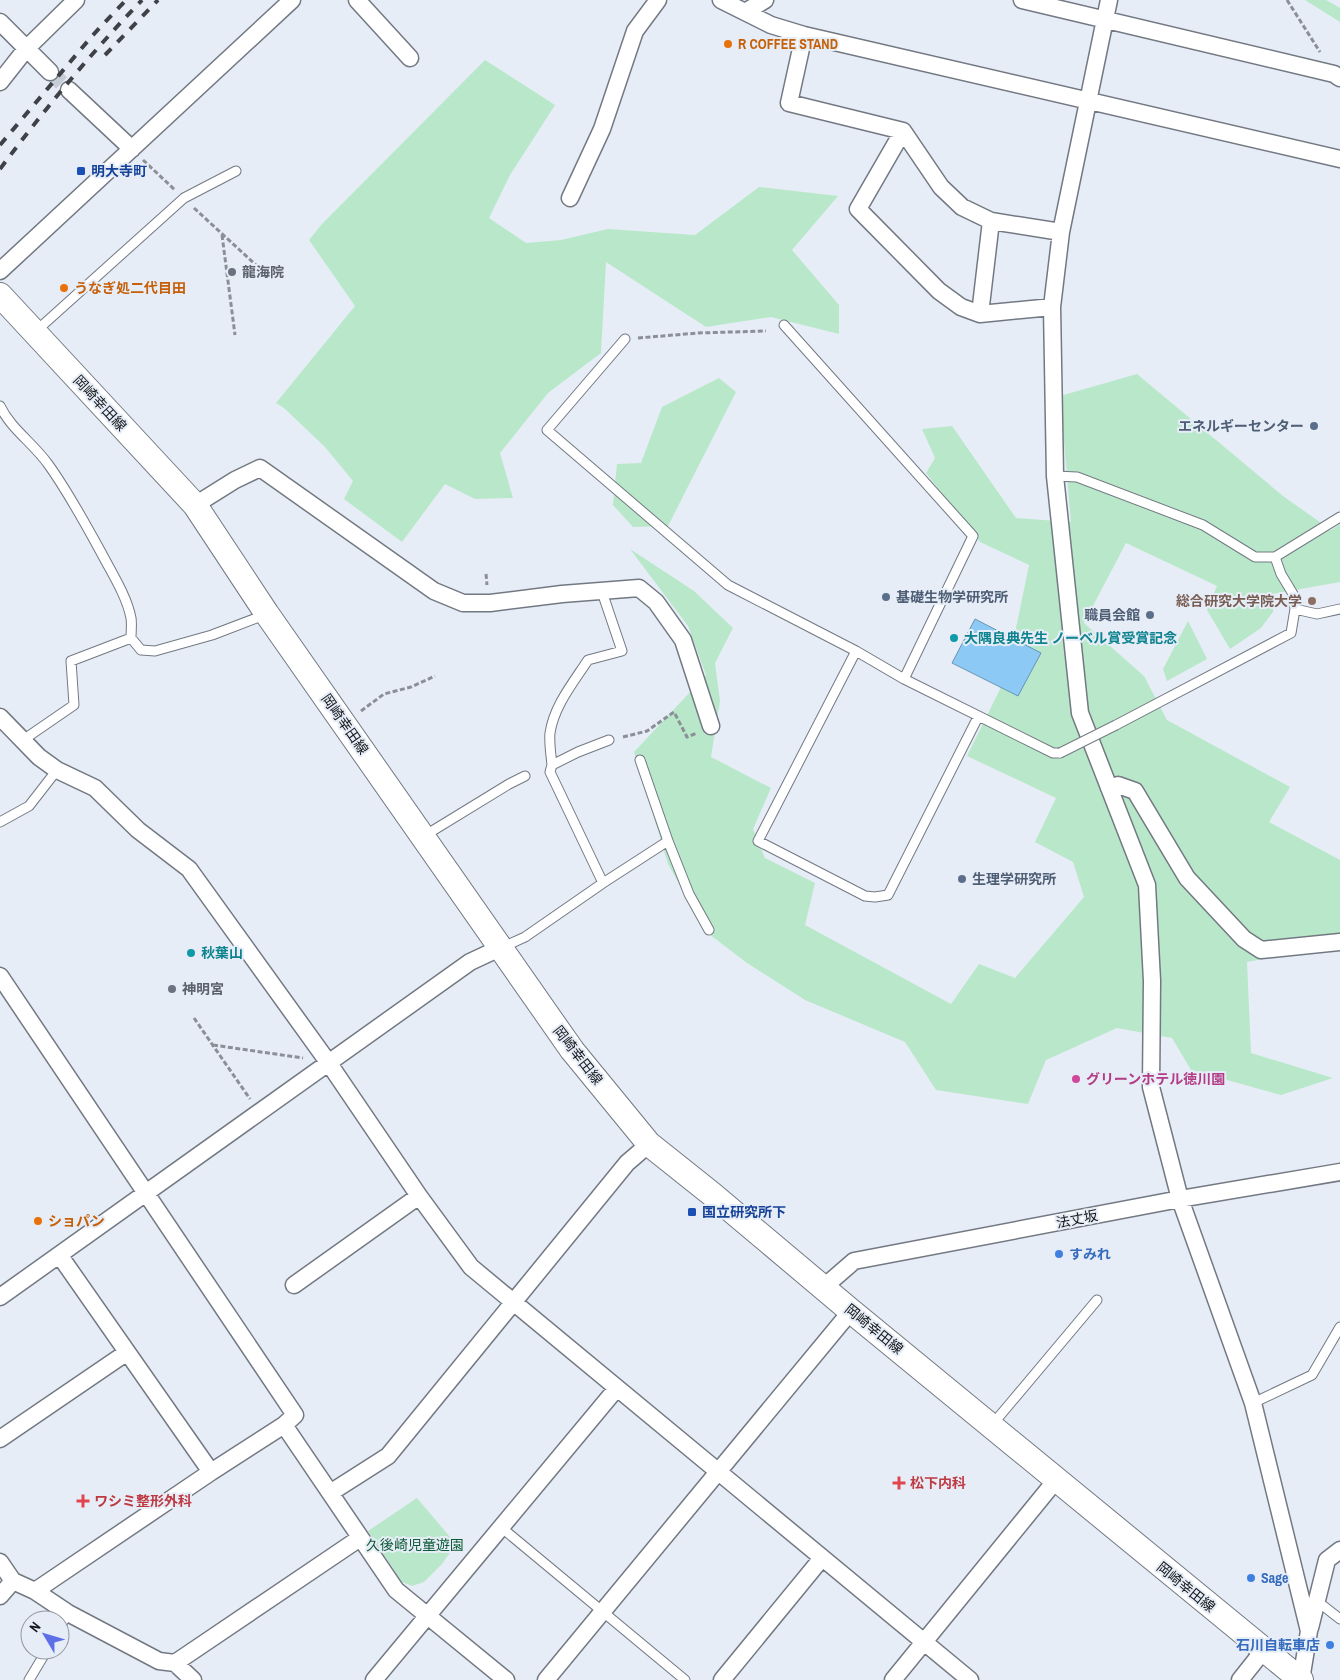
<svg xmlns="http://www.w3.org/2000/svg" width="1340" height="1680" viewBox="0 0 1340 1680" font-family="'Archivo Narrow','Noto Sans JP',sans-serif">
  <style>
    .green { fill: #b8e8c9 }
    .water { fill: #8ccaf5; stroke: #6894b3 }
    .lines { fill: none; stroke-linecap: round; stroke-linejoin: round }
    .minor-tunnel { stroke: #c7cdd6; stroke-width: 16; stroke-dasharray: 16 8; stroke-linecap: butt }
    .service-casing { stroke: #737982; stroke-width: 11 }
    .minor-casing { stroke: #737982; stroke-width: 19 }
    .secondary-casing { stroke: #737982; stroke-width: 26 }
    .path { stroke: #8b8f97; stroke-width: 3; stroke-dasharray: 5 2.5; stroke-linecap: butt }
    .service { stroke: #fff; stroke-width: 9 }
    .minor { stroke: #fff; stroke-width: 16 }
    .secondary { stroke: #fff; stroke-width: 24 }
    .rail { stroke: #3e4146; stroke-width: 4; stroke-dasharray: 9 9; stroke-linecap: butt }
    .service-bridge-casing { stroke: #737982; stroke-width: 11; stroke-linecap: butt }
    .service-bridge { stroke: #fff; stroke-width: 9 }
    .food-dot { fill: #e8710a; stroke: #e7edf7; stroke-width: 2 }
    .transit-dot { fill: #1a4fb4; stroke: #e7edf7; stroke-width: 2 }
    .worship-dot { fill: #6b7280; stroke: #e7edf7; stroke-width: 2 }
    .service-dot { fill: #5c6f8a; stroke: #e7edf7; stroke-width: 2 }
    .education-dot { fill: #8d6e63; stroke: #e7edf7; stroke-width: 2 }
    .culture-dot { fill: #0f9aa8; stroke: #e7edf7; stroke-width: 2 }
    .hotel-dot { fill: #d1479c; stroke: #e7edf7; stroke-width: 2 }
    .shop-dot { fill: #3f7fe0; stroke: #e7edf7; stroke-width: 2 }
    .health-dot { fill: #e0444e; stroke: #e7edf7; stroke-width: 2 }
    .labels { text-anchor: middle; stroke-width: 4; stroke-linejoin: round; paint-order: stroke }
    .food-label { font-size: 14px; font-weight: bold; fill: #c56008; stroke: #e7edf7; text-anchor: start }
    .transit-label { font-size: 14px; font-weight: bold; fill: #164399; stroke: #e7edf7; text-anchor: start }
    .worship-label { font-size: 14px; font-weight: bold; fill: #5b616d; stroke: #e7edf7; text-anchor: start }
    .street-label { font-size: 14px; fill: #14161a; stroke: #e7edf7 }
    .service-label { font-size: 14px; font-weight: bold; fill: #4e5e75; stroke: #e7edf7; text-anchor: end }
    .education-label { font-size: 14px; font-weight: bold; fill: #785e54; stroke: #e7edf7; text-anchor: end }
    .culture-label { font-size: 14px; font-weight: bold; fill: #0d838f; stroke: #e7edf7; text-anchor: start }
    .hotel-label { font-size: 14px; font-weight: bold; fill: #b23c85; stroke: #e7edf7; text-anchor: start }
    .shop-label { font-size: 14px; font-weight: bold; fill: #366cbe; stroke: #e7edf7; text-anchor: start }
    .health-label { font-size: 14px; font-weight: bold; fill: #be3a42; stroke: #e7edf7; text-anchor: start }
    .park-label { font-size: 14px; fill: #0c5a35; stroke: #e7edf7 }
  </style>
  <rect width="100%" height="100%" fill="#e7edf7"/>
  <!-- green -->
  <path class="green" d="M1305,0H1326L1340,8V22Z
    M485,60L555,105L510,175L489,218L526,243L561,240L608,229L695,235L759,187L838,196L792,250L839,305V334L771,317L706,327L606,262L601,353L548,393L500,453L513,498L475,499L445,484L402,542L344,499L353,481L325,447L284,408L276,403L355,306L309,240L322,224Z
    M1137,374L1283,496L1331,530L1340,524V582L1273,594V612L1261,628L1230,649L1207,610L1217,586L1126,543L1084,623L1144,676L1167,720L1290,787L1269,822L1340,860V945L1247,962L1251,1053L1333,1078L1281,1095L1191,1070L1172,1038L1117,1028L1046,1060L1028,1104L936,1090L905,1042L805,1000L747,963L705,931L668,864L634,752L706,675L688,626L630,549L694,591L733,628L715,663L720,701L711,757L771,788L753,829L765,858L815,883L805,925L951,1004L979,964L1015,978L1084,897L1073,862L1035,842L1056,798L967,756L1006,677L1029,565L980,542L926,473L935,458L922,429L952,426L1016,518L1071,522L1060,396Z
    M719,378L736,392L668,526L633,527L613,505L617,464L641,463L662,407Z
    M1188,621L1207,659L1167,681L1163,669Z
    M417,1498L456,1544L442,1564L424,1582L412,1586L402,1582L368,1531Z"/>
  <!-- water -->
  <path class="water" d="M975,619L1041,653L1018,696L952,663Z"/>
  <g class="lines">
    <!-- minor-tunnel -->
    <path class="minor-tunnel" d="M50,72L69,90"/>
    <!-- service casing -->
    <g class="service-casing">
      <path id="service" d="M784,325L973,536L904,679
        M35,332L184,198L236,171
        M625,339L547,430L728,585L856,651L904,679L1053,753H1060
        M0,406C11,429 33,443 48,464C69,493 86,525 103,556C113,575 127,597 131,618C132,624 131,632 131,638
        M1055,476L1077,477L1203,525L1255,557H1275L1340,517
        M1295,609L1317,614L1340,609
        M856,651L758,841L865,896L875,897L888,895L978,717
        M1116,725L1291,633L1295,609L1293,594L1281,574L1275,557
        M23,740L74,705L71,661L131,638L141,650L155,651L212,635L267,614
        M552,765C551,755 549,743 550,733C554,706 573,683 588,660L622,651L602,592
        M0,822L29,806L57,770
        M424,836L509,784L525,776
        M668,841L689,894L709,930
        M603,883L668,841L640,760
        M503,947L525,937L603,883L550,772L552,765L578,752L609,740
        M1253,1403L1312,1375L1340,1327
        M992,1425L1097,1300
        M502,1528L685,1680
        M1317,1601L1340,1619
        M60,1627L68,1613
        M29,1680L47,1650"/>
    </g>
    <!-- minor casing -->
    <g class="minor-casing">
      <path id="minor" d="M357,0L410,58
        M721,0L771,25L804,35L1340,159
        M1022,0L1334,74L1340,78
        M1109,0L1061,232L1052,307L1055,476L1080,713L1147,885L1152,981L1151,1087L1180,1199L1253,1403L1309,1631L1301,1680
        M745,12L765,0
        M0,22L50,72
        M804,35L789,103L903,131L941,187L962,207L991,221L1061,232
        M0,82L26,49L76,0
        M69,90L132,149
        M903,131L858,209L939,291L961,307L980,314L1052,307
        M570,198L602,129L635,31L658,0
        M0,271L292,0
        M980,314L991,221
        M195,505L235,480L260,468L434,591L463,603H490L562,594L639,588L656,602L683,640L711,726
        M0,717L39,757L57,770L95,788L138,830L189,869L328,1062L419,1196L471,1267L970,1680
        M1109,788L1118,785L1135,791L1187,878L1244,939L1261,950L1340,942
        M0,976L295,1415L284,1425L396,1590L506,1680
        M294,1285L419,1196
        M824,1287L854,1261L1180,1199L1340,1172
        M0,1297L470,962L500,948
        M0,1439L126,1353
        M211,1472L284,1425
        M330,1493L388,1456L627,1163L649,1144
        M0,1562L13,1581L35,1591L211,1472L60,1256
        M35,1591L68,1613L159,1661L175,1663L360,1538
        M0,1596L13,1581
        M1310,1628L1327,1560L1340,1550
        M175,1663L193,1680
        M374,1680L617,1388
        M546,1680L851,1311
        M722,1680L822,1558
        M893,1680L1056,1480
        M1240,1680L1263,1651"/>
    </g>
    <!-- secondary casing -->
    <g class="secondary-casing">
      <path id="secondary" d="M0,295L195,505L267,614L572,1050L649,1144L713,1195L851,1311L1301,1680"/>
    </g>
    <!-- path -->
    <path class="path" d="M1287,0L1320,52
      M143,160L175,190
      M194,208L269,277
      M222,235L235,335
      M638,338L698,333L766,331
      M486,574L487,585
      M361,711L384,694L411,687L435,676
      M623,737L647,731L674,712L687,737L697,733
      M194,1018L250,1099
      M213,1045L303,1058"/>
    <!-- service -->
    <use href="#service" class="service"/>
    <!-- minor -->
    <use href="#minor" class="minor"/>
    <!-- secondary -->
    <use href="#secondary" class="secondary"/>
    <!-- rail -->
    <path class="rail" d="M105,55L158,0
      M0,145L92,36L126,0
      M0,169C44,110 91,53 142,0"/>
    <!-- service-bridge casing -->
    <g class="service-bridge-casing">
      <path id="service-bridge" d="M1060,753L1116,725"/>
    </g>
    <!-- service-bridge -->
    <use href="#service-bridge" class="service-bridge"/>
  </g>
  <!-- markers -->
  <g class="food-dot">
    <circle cx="728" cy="44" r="5"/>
    <circle cx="64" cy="288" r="5"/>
    <circle cx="38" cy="1221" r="5"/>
  </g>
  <g class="transit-dot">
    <rect x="76" y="166" width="10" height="10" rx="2.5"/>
    <rect x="687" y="1207" width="10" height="10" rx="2.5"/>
  </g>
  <g class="worship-dot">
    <circle cx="232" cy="272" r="5"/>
    <circle cx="172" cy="989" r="5"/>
  </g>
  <g class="service-dot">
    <circle cx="1314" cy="426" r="5"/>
    <circle cx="886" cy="597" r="5"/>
    <circle cx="1150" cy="615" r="5"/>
    <circle cx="962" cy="879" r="5"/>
  </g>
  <circle class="education-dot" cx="1312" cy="601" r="5"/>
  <g class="culture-dot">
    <circle cx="954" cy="638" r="5"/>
    <circle cx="191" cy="953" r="5"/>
  </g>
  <circle class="hotel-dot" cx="1076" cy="1079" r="5"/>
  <g class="shop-dot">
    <circle cx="1059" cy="1254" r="5"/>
    <circle cx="1251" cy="1578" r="5"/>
    <circle cx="1330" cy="1645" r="5"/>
  </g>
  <g class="health-dot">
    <path d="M896.5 1475.5h5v5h5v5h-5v5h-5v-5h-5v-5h5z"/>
    <path d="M80.5 1493.5h5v5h5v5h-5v5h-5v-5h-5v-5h5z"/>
  </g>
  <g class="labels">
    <!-- food labels -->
    <g class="food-label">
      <text x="738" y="49">R COFFEE STAND</text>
      <text x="74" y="293">うなぎ処二代目田</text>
      <text x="48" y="1226">ショパン</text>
    </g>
    <!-- transit labels -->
    <g class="transit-label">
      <text x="91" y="176">明大寺町</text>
      <text x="702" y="1217">国立研究所下</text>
    </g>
    <!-- worship labels -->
    <g class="worship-label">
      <text x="242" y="277">龍海院</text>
      <text x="182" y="994">神明宮</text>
    </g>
    <!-- street labels -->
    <g class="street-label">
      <text transform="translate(100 403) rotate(47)" y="5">岡崎幸田線</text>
      <text transform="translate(345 724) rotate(55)" y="5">岡崎幸田線</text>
      <text transform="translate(578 1055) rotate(52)" y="5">岡崎幸田線</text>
      <text transform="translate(1077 1219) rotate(-11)" y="5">法丈坂</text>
      <text transform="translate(874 1329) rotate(39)" y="5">岡崎幸田線</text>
      <text transform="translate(1186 1587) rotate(39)" y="5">岡崎幸田線</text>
    </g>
    <!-- service labels -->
    <g class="service-label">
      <text x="1304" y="431">エネルギーセンター</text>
      <text x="896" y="602" text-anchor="start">基礎生物学研究所</text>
      <text x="1140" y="620">職員会館</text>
      <text x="972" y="884" text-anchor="start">生理学研究所</text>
    </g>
    <!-- education labels -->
    <g class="education-label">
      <text x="1302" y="606">総合研究大学院大学</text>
    </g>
    <!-- culture labels -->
    <g class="culture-label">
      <text x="964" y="643">大隅良典先生 ノーベル賞受賞記念</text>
      <text x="201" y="958">秋葉山</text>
    </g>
    <!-- hotel labels -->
    <g class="hotel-label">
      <text x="1086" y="1084">グリーンホテル徳川園</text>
    </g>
    <!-- shop labels -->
    <g class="shop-label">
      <text x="1069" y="1259">すみれ</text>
      <text x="1261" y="1583">Sage</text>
      <text x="1320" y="1650" text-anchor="end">石川自転車店</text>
    </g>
    <!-- health labels -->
    <g class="health-label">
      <text x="910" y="1488">松下内科</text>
      <text x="94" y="1506">ワシミ整形外科</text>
    </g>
    <!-- park labels -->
    <g class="park-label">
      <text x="415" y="1550">久後崎児童遊園</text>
    </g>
  </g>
  <!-- north arrow -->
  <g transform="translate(45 1635) rotate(308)"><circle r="24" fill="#e7edf7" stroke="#93979f"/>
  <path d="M0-4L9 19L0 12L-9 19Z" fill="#5e70e7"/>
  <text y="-8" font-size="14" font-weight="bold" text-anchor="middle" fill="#14161a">N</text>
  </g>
</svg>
